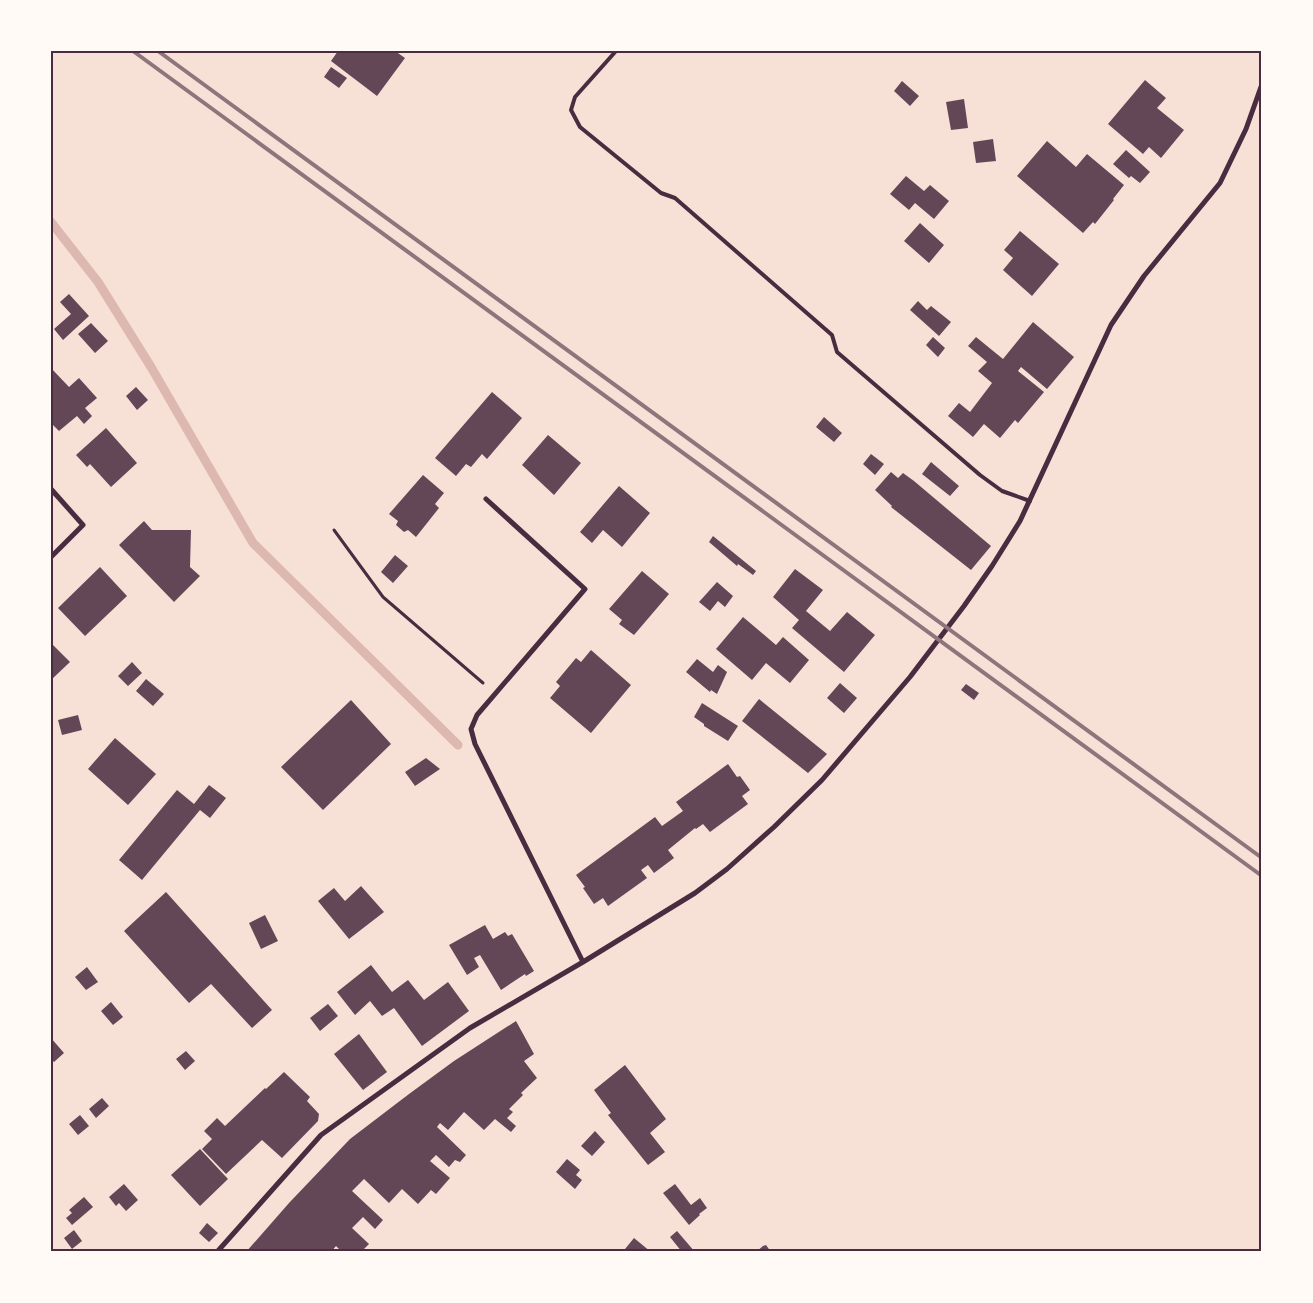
<svg xmlns="http://www.w3.org/2000/svg" width="1313" height="1303" viewBox="0 0 1313 1303" font-family="'Archivo Narrow',sans-serif">
  <style>
    .lines { fill: none; stroke-linecap: round; stroke-linejoin: round }
    .stream { stroke: #dcb8b0; stroke-width: 9 }
    .building { fill: #644757 }
    .path { stroke: #4a2c40; stroke-width: 3 }
    .service { stroke: #4a2c40; stroke-width: 4 }
    .minor { stroke: #4a2c40; stroke-width: 5 }
    .rail { stroke: #8f747c; stroke-width: 4 }
    .neatline { fill: none; stroke: #4a2c40; stroke-width: 2 }
  </style>
  <rect width="100%" height="100%" fill="#f7e1d7"/>
  <g class="lines">
    <!-- stream -->
    <path class="stream" d="M51,222L98,282L151,367L253,543L458,745"/>
  </g>
  <!-- building -->
  <path class="building" d="M338,51H395L405,58L377,96L331,61Z
    M331,67L347,78L339,88L324,77Z
    M1145,80L1166,98L1157,108L1184,130L1161,158L1149,147L1143,154L1108,124Z
    M902,81L919,96L910,106L894,91Z
    M964,99L968,128L951,130L946,102Z
    M993,139L996,161L976,163L973,142Z
    M1047,141L1076,167L1087,154L1124,185L1113,199L1114,200L1095,224L1093,222L1083,233L1017,176Z
    M1126,150L1150,172L1140,183L1131,176L1129,178L1113,164Z
    M906,176L924,191L930,185L949,201L934,219L915,203L909,210L890,194Z
    M920,223L944,245L929,263L904,241Z
    M1020,231L1059,264L1032,296L1003,270L1013,258L1004,250Z
    M69,294L89,316L63,340L54,329L71,314L60,302Z
    M918,301L927,310L931,306L951,322L939,336L910,310Z
    M1033,322L1074,357L1047,389L1021,367L1018,371L1044,392L1018,423L1015,420L1000,438L984,424L973,437L948,416L959,403L970,412L992,383L978,371L987,362L968,346L976,337L1003,359Z
    M91,323L108,341L95,353L78,334Z
    M933,337L945,348L938,357L926,345Z
    M51,368L69,387L79,378L97,398L85,408L92,416L84,424L77,416L59,431L51,423Z
    M136,387L148,400L137,410L126,396Z
    M492,392L522,418L487,459L482,454L471,467L466,464L456,476L435,458Z
    M824,417L842,433L834,442L816,427Z
    M106,428L137,463L111,487L90,464L87,467L76,455Z
    M548,435L581,463L554,495L522,465Z
    M871,454L884,464L875,475L863,464Z
    M931,462L959,486L950,496L922,474Z
    M891,472L898,478L903,473L914,481L991,546L971,570L891,507L892,506L875,490Z
    M423,475L444,493L435,504L439,508L416,537L408,530L404,532L396,525L398,521L389,514Z
    M619,486L650,513L622,547L603,530L592,543L580,532Z
    M144,521L152,530H191L190,567L200,576L174,602L119,545Z
    M713,536L756,571L753,575L738,564L737,566L709,542Z
    M395,555L408,566L393,583L381,572Z
    M100,567L127,596L85,636L58,608Z
    M795,569L823,590L806,611L830,631L847,612L875,635L844,672L792,628L799,620L773,597Z
    M642,571L669,594L634,635L619,624L622,620L609,609Z
    M717,582L733,596L725,607L718,601L710,611L699,602Z
    M743,617L776,645L783,637L809,660L790,683L766,663L752,680L716,649Z
    M51,643L70,662L51,680Z
    M591,650L631,685L591,733L550,698L560,686L556,682L576,658L581,662Z
    M697,659L713,672L718,665L727,672L717,694L711,690L710,692L686,672Z
    M132,662L142,673L128,686L118,676Z
    M146,679L164,694L153,706L136,691Z
    M840,683L857,698L844,713L827,698Z
    M966,684L979,693L974,700L961,690Z
    M759,699L827,754L808,773L742,721Z
    M351,700L391,744L323,810L281,767Z
    M702,703L738,726L728,741L704,726V724L694,717Z
    M78,715L82,730L62,735L58,720Z
    M115,738L156,774L128,805L88,769Z
    M426,758L440,769L415,786L405,772Z
    M728,764L737,777L740,776L750,790L742,796L748,804L710,832L703,824L696,829L695,828L668,850L674,858L654,873L648,865L641,870L647,878L608,906L603,898L594,904L583,888L585,887L576,875L655,817L662,826L683,811L676,802Z
    M209,785L226,798L210,818L200,810L142,880L119,860L177,790L194,804Z
    M361,886L384,912L349,939L318,901L334,888L345,901Z
    M166,892L272,1010L252,1028L211,984L189,1003L124,931Z
    M265,915L278,941L261,949L249,923Z
    M485,925L493,939L505,932L508,936L512,934L534,971L526,976L525,974L501,990L480,955L474,958L479,967L467,975L449,945Z
    M371,965L392,992L408,980L424,1000L448,982L469,1011L422,1046L394,1008L382,1016L370,1001L355,1015L337,992Z
    M87,967L98,982L86,990L75,977Z
    M111,1002L123,1017L113,1025L101,1011Z
    M328,1004L338,1016L320,1031L310,1018Z
    M516,1021L534,1054L524,1061L537,1078L521,1093L523,1095L509,1109L513,1112L507,1118L516,1126L511,1132L495,1119L484,1130L464,1112L448,1130L440,1123L437,1127L466,1155L460,1162L455,1160L449,1167L436,1155L430,1161L450,1178L436,1194L431,1190L418,1204L402,1189L389,1203L364,1179L352,1191L383,1220L375,1229L363,1217L352,1228L369,1244L361,1252H342L336,1246L331,1252H305L302,1249L299,1252H246L289,1203L350,1139L409,1094L454,1061Z
    M359,1034L387,1072L363,1090L334,1054Z
    M51,1038L64,1053L54,1062L51,1059Z
    M186,1051L195,1061L185,1070L176,1059Z
    M625,1065L666,1119L650,1133L665,1152L648,1165L608,1115L611,1113L594,1090Z
    M284,1072L310,1097L307,1101L319,1114L318,1121L282,1158L262,1140L226,1174L202,1149L212,1139L204,1131L217,1118L225,1126L265,1088L266,1089Z
    M102,1098L109,1106L96,1118L89,1109Z
    M80,1115L89,1126L78,1135L69,1124Z
    M595,1131L605,1142L592,1156L581,1146Z
    M200,1149L228,1179L200,1206L171,1175Z
    M567,1159L580,1170L576,1175L582,1180L575,1189L556,1172Z
    M124,1184L138,1200L126,1211L119,1203L116,1206L109,1197Z
    M675,1184L691,1205L700,1198L707,1208L699,1214L700,1215L689,1225L663,1193Z
    M84,1197L93,1207L72,1225L66,1218L72,1213L69,1210Z
    M207,1223L218,1233L209,1242L199,1233Z
    M74,1230L82,1241L72,1249L64,1238Z
    M677,1231L695,1252H682L670,1237Z
    M634,1238L651,1252H628L625,1249Z
    M766,1245L771,1252H756L763,1246Z"/>
  <g class="lines">
    <!-- path -->
    <path class="path" d="M334,530L383,597L483,683"/>
    <!-- service -->
    <path class="service" d="M616,51L575,97L571,110L580,127L661,193L675,198L832,335L837,352L980,475L1002,491L1030,501"/>
    <!-- minor -->
    <path class="minor" d="M51,489L83,525L51,557
      M486,499L585,589L477,715L471,729L475,744L583,962
      M217,1252L321,1135L470,1028L583,962L695,893L727,869L774,827L822,780L910,677L964,606L992,566L1020,521L1111,325L1144,276L1220,183L1246,129L1262,84"/>
    <!-- rail -->
    <path class="rail" d="M133,51L1262,876
      M158,51L1262,858"/>
  </g>
  <!-- border -->
  <rect width="1313" height="1303" fill="none" stroke="#fffaf5" stroke-width="105"/>
  <rect x="52" y="52" width="1208" height="1198" class="neatline"/>
</svg>
